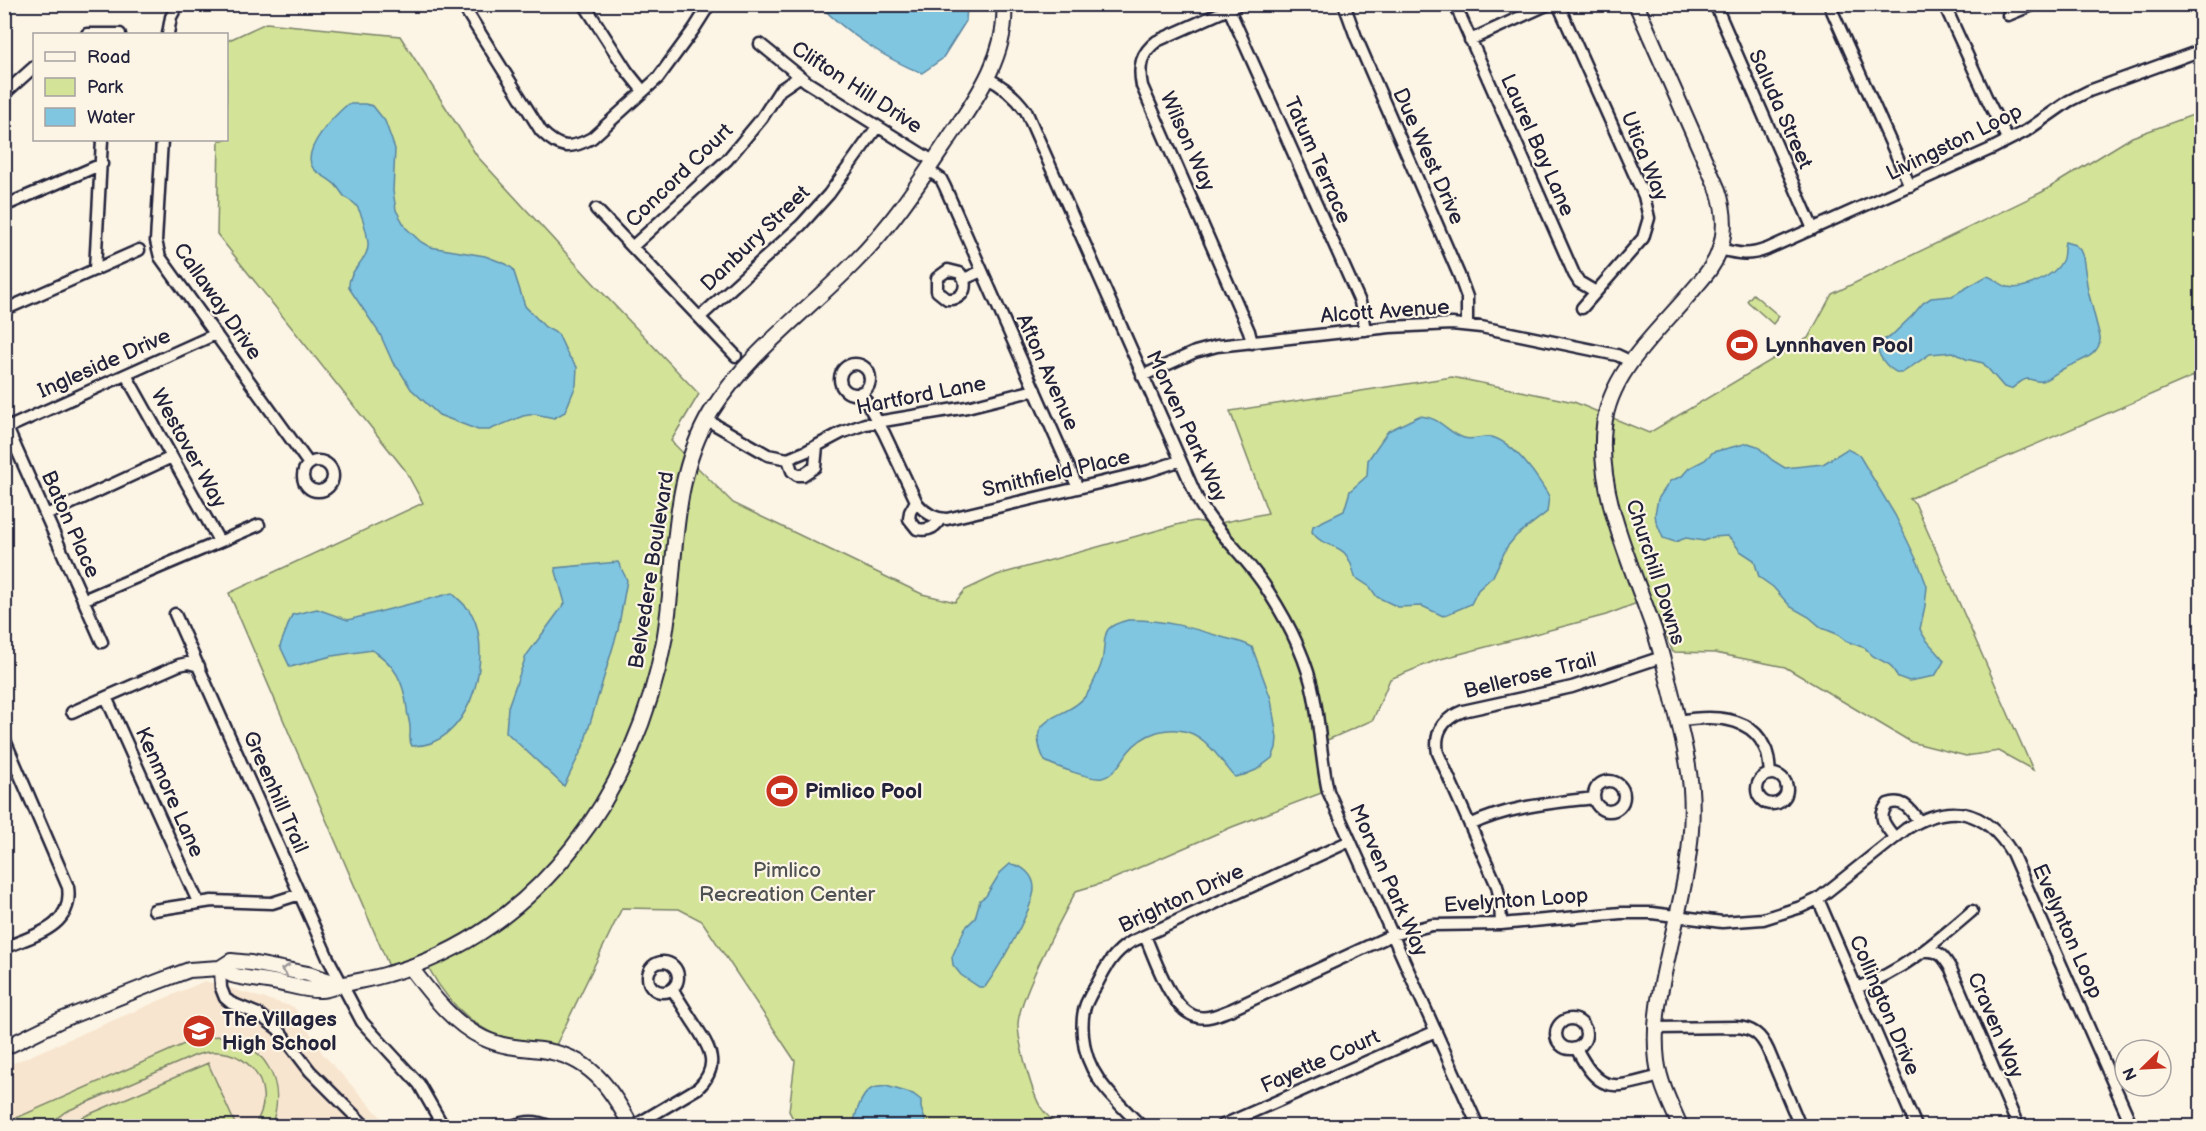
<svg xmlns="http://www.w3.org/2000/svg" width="2206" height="1131" viewBox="0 0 2206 1131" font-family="'Balsamiq Sans',sans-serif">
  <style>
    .built { fill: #f8e5cf }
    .green { fill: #d3e397; stroke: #7a8269; stroke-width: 1.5 }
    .water { fill: #80c6e1; stroke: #5a849f; stroke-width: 1.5 }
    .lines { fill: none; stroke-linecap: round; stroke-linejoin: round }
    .minor-casing { stroke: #22223b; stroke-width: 15 }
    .tertiary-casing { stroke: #22223b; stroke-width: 18 }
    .minor { stroke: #fcf5e5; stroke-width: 10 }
    .tertiary { stroke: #fcf5e5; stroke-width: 14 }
    .oneway { stroke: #9a9698 }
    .labels { text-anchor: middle; stroke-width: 4.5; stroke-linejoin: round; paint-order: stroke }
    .street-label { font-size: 21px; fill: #22223b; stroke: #fcf5e5 }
    .poi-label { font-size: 21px; font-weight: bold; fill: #22223b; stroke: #fcf5e5; text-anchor: start }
    .park-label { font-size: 21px; fill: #4e5252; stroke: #fcf5e5 }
  </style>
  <rect width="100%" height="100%" fill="#fcf5e5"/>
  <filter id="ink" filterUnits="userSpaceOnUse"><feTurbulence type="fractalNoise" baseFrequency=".0167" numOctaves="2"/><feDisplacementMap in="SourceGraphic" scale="12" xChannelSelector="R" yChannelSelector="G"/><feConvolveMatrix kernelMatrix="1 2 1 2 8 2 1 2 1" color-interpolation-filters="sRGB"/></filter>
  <g filter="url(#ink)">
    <!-- built -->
    <path class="built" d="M205,981L294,1007L323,1054L389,1126H5L4,1067Z"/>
    <!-- green -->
    <path class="green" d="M266,23L400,36L477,156L598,288L699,394L671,441L733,503L922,594L955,602L965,590L997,575L1180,524L1195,521L1215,524L1268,513L1230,411L1452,377L1574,402L1649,433L1808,338L1832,294L2042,192L2132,137L2201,112V373L1909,499L1915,503L2033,770L1999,751L1966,756L1911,742L1785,667L1715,653L1673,652L1650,598L1606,615L1437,660L1390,679L1373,720L1316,745L1324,792L1232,827L1106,882L1076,891C1062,917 1017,1000 1018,1026C1019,1044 1031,1090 1040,1106C1044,1113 1052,1120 1058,1126H797L789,1111L795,1061L702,921L679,909L622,908L556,1045C541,1044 520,1045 505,1039C468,1025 440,994 424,958L391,971L229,593L423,503L405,470L217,234L219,140H226L227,41Z
      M1753,294L1779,316L1773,324L1747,301Z
      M219,1036C265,1043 288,1083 271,1126L285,1120L288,1126H254C282,1085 242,1039 196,1055L65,1112L47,1126H9L7,1122L191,1041L209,1037Z
      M208,1063L236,1126H62Z"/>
    <!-- water -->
    <path class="water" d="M820,5H967L966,21L942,59L922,73C887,60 845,32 820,5Z
      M348,104H365L373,106L385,121L395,149L393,191L396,210L406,228L421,242L430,247L485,256L506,264L513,269L525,306L545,327L558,334L568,355L577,367L576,385L565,412L554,418L535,414L523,416L489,430H478L439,415L411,389L400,371L393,363L380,334L349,288C347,269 370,260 368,243C367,232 362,212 355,204C351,201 347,199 344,196C340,191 337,185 332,182C326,177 318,174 313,168C300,150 335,115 348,104Z
      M2065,242L2075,245L2080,250L2083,257L2088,291L2100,337C2102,356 2076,362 2063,369C2056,373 2049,379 2042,381C2036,382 2033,379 2027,379C2021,380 2016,386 2011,389L2004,387L1983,363L1966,359L1953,352L1930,354L1902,373H1898C1887,368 1875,354 1878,342L1890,337L1912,316L1923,303L1931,298L1952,296L1987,276C1995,278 2000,285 2008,287C2023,291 2055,276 2062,261C2065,255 2063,249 2065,242Z
      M1746,334L1756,342L1742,358L1729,347L1734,340L1738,343Z
      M1419,416C1441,417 1446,432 1464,438C1473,441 1483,435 1492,437C1516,444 1537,476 1549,496L1547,512L1516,536L1507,547L1493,576L1478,590L1471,604L1443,616L1422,606L1398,607L1377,597L1370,587L1355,577C1345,535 1329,555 1312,532L1313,526L1344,511L1350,491L1367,476L1368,460L1388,431Z
      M1748,443L1757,446L1772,460L1785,468L1823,464L1847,449L1859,455L1895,515L1919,565L1927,586L1925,606L1920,629C1926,644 1937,649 1944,661L1935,676L1909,681L1898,677L1890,665L1873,656L1865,648L1846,641L1837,634L1822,628L1809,617L1791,607L1773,587L1759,577L1754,560L1740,551L1732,540L1727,536L1713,537L1704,541L1686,538L1675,542L1663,538L1656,521L1655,514L1658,499L1670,481L1682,476L1689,468L1705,460L1713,452Z
      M618,562L627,580L618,630L583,747L564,786L506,732L508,707L526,656L565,603L555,568Z
      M452,593C461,602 471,609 475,621C491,665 468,747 412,746C408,740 411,735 410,728C410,721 407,715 407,709C404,682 395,664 372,650L332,656L290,667L280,646L292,615L317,609L348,620Z
      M1128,620C1162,619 1193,628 1225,638C1234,640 1243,642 1252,647L1271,699L1277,738L1276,748L1272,758L1256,770L1244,775L1235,777C1212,750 1198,721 1157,732C1145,736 1136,742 1128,752C1121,762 1114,775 1102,778C1092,780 1054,766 1045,761C1020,711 1071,722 1089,691C1094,681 1102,667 1103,656C1106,633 1101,627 1128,620Z
      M777,779L785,789L790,785L796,793L781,805L766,788Z
      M1010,864C1022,865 1034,875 1034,888C1034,908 998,969 985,987H979L961,975L953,965L952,957L965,928L975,918L980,900L986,896L1000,873Z
      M886,1086L913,1094L921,1100V1108L927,1126H854C854,1116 861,1095 871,1089C874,1087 882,1087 886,1086Z"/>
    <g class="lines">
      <!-- minor casing -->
      <g class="minor-casing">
        <path id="minor" d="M462,4L541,131C559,149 570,150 592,138L658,78L694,29L706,10V4
          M584,4L627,71L643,91
          M1240,4L1157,41C1141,53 1138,66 1142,86L1249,331L1252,343
          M1344,4L1356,37L1459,275L1467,297V325
          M1455,4L1574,274L1579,282L1596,292
          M1558,4L1644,196L1649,218L1643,238L1582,308
          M1715,4L1813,229
          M1829,4L1910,186
          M1944,4L1989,103L2008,140
          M1229,9L1360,302L1365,330
          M2008,15L2035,4
          M87,34H120
          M168,34L171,17L178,4
          M1470,40L1549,4
          M760,44L807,82L933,161
          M987,78C1004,86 1015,96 1026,111L1198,500C1217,534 1248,558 1268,591C1288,622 1307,659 1314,696C1320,727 1321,759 1328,791L1478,1126
          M4,94L34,67
          M162,140L156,241L160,257L309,464
          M928,170L941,179L945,187L1078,488
          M4,206L102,164
          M596,209L736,356
          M632,247L727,160L762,118L780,90L799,77
          M1720,249C1738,254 1749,256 1767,249L1991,149L2026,131L2069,101L2089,91L2202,50
          M95,270L102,140
          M964,279L960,273L948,270L937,278V291L947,299C960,300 967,292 964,279L982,271
          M4,310L139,250
          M700,317L801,225L829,194L877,127
          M840 379a15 15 0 1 1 30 0a15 15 0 1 1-30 0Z
          M126,375L219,541
          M1142,376L1195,352L1217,346L1390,327L1452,324L1481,327L1617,355L1632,362
          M861,392L884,433L917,503C925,513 934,519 947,519L1149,471L1179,461
          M707,420L768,455L788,459L807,451L841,433L865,424L967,407L1035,390
          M4,421L102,642
          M7,428L216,334
          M788,459L792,471L797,475H803L815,467L817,446
          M303 476a15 15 0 1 1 30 0a15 15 0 1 1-30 0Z
          M916,501L910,512L909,519L917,529C927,531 935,528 940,519
          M46,515L172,457
          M83,600L259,525
          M175,614L328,958L362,1022L419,1084L443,1126
          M106,697L198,902
          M72,712L179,665L188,663L199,666
          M1678,721C1707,716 1749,714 1764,746C1769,754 1769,764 1770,774
          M4,738L68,887C74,927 34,935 4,948
          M1757 789a15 15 0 1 1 30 0a15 15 0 1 1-30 0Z
          M1594 796a15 15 0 1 1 30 0a15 15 0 1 1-30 0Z
          M1470,825C1509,806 1552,803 1594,798
          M1895,838C1886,827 1876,817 1888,804C1904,798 1910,810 1919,821
          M1818,899L1916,1126
          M154,910L212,901L272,903L300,894
          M1501,924L1500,900L1497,886L1438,753C1434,732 1443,719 1463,711L1572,687L1662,657
          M1145,936C1155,958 1171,1012 1198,1017C1209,1019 1219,1014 1230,1010L1392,935L1432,925L1501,924L1621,913H1652L1722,922L1763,919L1801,907L1818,899L1906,829C1950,802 1984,808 2012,853L2132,1126
          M1927,951C1940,950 1945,959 1951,969L2018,1126
          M648 977a15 15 0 1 1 30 0a15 15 0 1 1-30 0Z
          M220,968L221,988L225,998L231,1003L258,1014L278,1029L310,1071L365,1126
          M1856,988C1902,972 1936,942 1972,911
          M1556 1034a15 15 0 1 1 30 0a15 15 0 1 1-30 0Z
          M1655,1028L1736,1027C1753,1028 1761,1035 1768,1050L1800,1126
          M1576,1048C1601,1096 1613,1088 1660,1076
          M513,1126C525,1121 536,1120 548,1126
          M634,1126L698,1088C721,1066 710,1048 695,1025C687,1013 680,1001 672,989
          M1141,1126C1115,1099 1086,1076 1083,1036C1082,1025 1082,1014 1086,1004C1089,997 1093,990 1097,984C1106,966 1114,952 1131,942L1350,841
          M1221,1126L1436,1031"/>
      </g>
      <!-- tertiary casing -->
      <g class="tertiary-casing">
        <path id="tertiary" d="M1636,4L1718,190C1725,211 1727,232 1718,254C1713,268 1702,279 1693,290C1659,331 1610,371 1604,426C1596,491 1631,564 1652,624C1660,646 1665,669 1671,691C1679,724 1688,756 1691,789C1695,841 1683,892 1671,942C1662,982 1652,1020 1657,1061C1660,1084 1671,1105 1680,1126
          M220,968C225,971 227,973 232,975C245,979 260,979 273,982C288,984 305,991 321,990C327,990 334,987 341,985C356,981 372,979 388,974C539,933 637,789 664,641C678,563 669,482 711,412C748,353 806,312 854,263C894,223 923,177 954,131C979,95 1008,51 1004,4
          M411,968C431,994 452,1023 483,1038C502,1047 520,1048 541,1050C589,1056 610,1086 631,1126
          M4,1048L61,1020L157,982L189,970L220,968L231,961L251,963L308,974L342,985"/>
      </g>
      <!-- minor -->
      <use href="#minor" class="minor"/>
      <!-- tertiary -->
      <use href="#tertiary" class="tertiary"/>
    </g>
    <!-- one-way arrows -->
    <defs><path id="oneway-chevron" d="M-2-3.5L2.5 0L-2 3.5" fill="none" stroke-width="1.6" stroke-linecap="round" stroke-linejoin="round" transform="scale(1.5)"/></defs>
    <use class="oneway" href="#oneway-chevron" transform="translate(285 970) rotate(-169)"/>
  </g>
  <!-- icons -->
  <defs>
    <g id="stadium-disc" transform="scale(1.725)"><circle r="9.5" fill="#c8321e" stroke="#fcf5e5"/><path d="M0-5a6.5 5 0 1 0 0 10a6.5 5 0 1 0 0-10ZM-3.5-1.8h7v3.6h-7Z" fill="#fff"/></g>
    <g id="school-disc" transform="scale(1.725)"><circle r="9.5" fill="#c8321e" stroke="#fcf5e5"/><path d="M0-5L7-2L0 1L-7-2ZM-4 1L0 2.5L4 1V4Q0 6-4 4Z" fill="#fff"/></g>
  </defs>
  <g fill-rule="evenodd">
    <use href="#stadium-disc" x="1742" y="345"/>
    <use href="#stadium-disc" x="782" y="791"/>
    <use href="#school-disc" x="199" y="1031"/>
  </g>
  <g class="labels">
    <!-- street labels -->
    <g class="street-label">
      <text transform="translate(857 87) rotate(33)" y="7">Clifton Hill Drive</text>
      <text transform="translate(1781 109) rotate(66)" y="7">Saluda Street</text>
      <text transform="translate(1188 141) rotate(66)" y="7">Wilson Way</text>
      <text transform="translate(1954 142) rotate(-26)" y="7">Livingston Loop</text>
      <text transform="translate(1538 145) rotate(66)" y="7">Laurel Bay Lane</text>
      <text transform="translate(1429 156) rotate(66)" y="7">Due West Drive</text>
      <text transform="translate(1645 156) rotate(68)" y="7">Utica Way</text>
      <text transform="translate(1318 160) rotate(66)" y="7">Tatum Terrace</text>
      <text transform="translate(679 175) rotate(-44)" y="7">Concord Court</text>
      <text transform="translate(755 238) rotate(-44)" y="7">Danbury Street</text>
      <text transform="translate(218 301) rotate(55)" y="7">Callaway Drive</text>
      <text transform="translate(1385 311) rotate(-4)" y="7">Alcott Avenue</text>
      <text transform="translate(104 363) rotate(-24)" y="7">Ingleside Drive</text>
      <text transform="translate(1048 372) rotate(66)" y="7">Afton Avenue</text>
      <text transform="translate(921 395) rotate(-11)" y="7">Hartford Lane</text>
      <text transform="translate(1187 426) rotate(65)" y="7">Morven Park Way</text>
      <text transform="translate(189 448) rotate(61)" y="7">Westover Way</text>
      <text transform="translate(1056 473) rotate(-13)" y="7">Smithfield Place</text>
      <text transform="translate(71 524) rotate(66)" y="7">Baton Place</text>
      <text transform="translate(651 570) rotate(-81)" y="7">Belvedere Boulevard</text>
      <text transform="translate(1656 572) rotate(72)" y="7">Churchill Downs</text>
      <text transform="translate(1530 675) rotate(-14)" y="7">Bellerose Trail</text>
      <text transform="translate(170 792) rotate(66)" y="7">Kenmore Lane</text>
      <text transform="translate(276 792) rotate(66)" y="7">Greenhill Trail</text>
      <text transform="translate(1389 880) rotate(66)" y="7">Morven Park Way</text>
      <text transform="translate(1181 898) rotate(-25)" y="7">Brighton Drive</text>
      <text transform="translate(1516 900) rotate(-4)" y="7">Evelynton Loop</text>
      <text transform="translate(2068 931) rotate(66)" y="7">Evelynton Loop</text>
      <text transform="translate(1885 1005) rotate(67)" y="7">Collington Drive</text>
      <text transform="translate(1996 1025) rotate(67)" y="7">Craven Way</text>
      <text transform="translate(1320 1061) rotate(-24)" y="7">Fayette Court</text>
    </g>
    <!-- poi labels -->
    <g class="poi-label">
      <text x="1765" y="352">Lynnhaven Pool</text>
      <text x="805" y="798">Pimlico Pool</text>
      <text x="222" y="1026">The Villages<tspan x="222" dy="24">High School</tspan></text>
    </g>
    <!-- park labels -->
    <g class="park-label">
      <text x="787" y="877">Pimlico<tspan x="787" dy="24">Recreation Center</tspan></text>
    </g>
  </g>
  <!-- margin -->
  <rect width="2206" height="1131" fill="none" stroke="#fcf5e5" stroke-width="24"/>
  <rect x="12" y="12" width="2182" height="1107" fill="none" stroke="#22223b" stroke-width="2" filter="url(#ink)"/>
  <!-- legend -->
  <rect x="33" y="33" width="195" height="108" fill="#fcf5e5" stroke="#a5a1a1" stroke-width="1.5"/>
  <rect x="45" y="52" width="30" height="9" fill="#fcf5e5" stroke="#a5a1a1" stroke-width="1.5"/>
  <text x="87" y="63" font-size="18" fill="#22223b">Road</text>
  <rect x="45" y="78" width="30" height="18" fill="#d3e397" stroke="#a5a1a1" stroke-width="1.5"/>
  <text x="87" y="93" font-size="18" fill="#22223b">Park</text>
  <rect x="45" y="108" width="30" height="18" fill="#80c6e1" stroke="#a5a1a1" stroke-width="1.5"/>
  <text x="87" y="123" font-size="18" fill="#22223b">Water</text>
  <!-- north arrow -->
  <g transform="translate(2143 1068) rotate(246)"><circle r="28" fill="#fcf5e5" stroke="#a5a1a1" stroke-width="1.5"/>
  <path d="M0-4.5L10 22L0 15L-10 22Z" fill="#c8321e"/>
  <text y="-9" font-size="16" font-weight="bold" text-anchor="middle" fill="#22223b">N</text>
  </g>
</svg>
